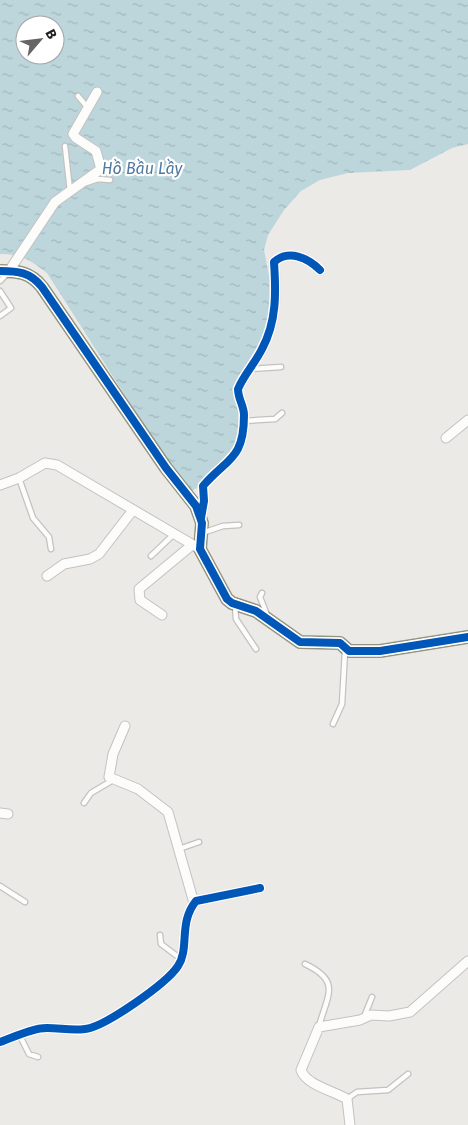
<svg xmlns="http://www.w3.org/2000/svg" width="468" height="1125" viewBox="0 0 468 1125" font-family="'Fira Sans',sans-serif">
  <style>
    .water { fill: url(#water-ripples); fill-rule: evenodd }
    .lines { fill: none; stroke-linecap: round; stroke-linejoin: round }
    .lane-casing { stroke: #c3c2c1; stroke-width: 7 }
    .street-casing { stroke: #c3c2c1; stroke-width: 11 }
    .secondary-casing { stroke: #939480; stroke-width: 14 }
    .lane { stroke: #fcfcfb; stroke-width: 4.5 }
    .street { stroke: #fcfcfb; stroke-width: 9 }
    .secondary { stroke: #f2f2ea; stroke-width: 11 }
    .cycleway-casing { stroke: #fff; stroke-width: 11 }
    .cycleway { stroke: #0057b8; stroke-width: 8 }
    .labels { text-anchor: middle; stroke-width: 4.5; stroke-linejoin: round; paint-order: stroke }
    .water-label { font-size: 16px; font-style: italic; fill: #4f789f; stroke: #fff }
  </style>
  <defs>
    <pattern id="water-ripples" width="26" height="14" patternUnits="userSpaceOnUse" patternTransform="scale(1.25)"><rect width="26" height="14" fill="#bcd6dc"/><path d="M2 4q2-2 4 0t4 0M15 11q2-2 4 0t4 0" fill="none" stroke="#a1b7bc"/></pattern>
  </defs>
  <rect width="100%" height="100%" fill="#eceae6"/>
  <!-- water -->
  <path class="water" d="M0,0H468V144L452,148L410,170L348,173L320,180L301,191L284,210L268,235L264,250L271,286L272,304L267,330L240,382L242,421L234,455L203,484L190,492L177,477L47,273C32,261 19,253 0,254ZM25,25H55V55H25Z"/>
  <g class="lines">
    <!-- lane casing -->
    <g class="lane-casing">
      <path id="lane" d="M78,96L88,108
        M65,146L70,191
        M86,183L98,179L110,180
        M0,281L8,273
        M0,291L11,308L0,316
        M250,369L281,367
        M244,421L275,419L282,413
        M19,478L33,518L49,537L51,549
        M202,533L223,526L239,525
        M151,556L174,534
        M262,593L260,597L267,615
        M235,606L236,619L256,649
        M333,724L342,704L345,651
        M84,803L91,793L113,780
        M179,849L199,842
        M0,886L25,902
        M160,935L161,944L181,959
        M305,964C341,981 328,994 319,1026
        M364,1017L372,997
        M20,1036L29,1054L38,1057
        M347,1099L357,1092L388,1090L408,1074"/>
    </g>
    <!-- street casing -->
    <g class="street-casing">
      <path id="street" d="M9,271L55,202L101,169L96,151L76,138L73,134L97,92
        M446,438L468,420
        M0,485L19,478L45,463L57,465L200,549
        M201,518L204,501L203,486C227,458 244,460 244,415C244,406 238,399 238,389C244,375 255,363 262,349C277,321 276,292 274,262C289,249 308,258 320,270
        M47,576L64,564L90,559L99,554L133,510
        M162,615L140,600L139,589L192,545
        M125,726L113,754L109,777L138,789L168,812L194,903
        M0,813L8,814
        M0,1042C14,1037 32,1028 47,1028C60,1028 72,1031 85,1029C105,1027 167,983 178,966C190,948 178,923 196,901L260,888
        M350,1125L347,1099C334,1091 306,1085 301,1070L319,1027L360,1020L371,1015L389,1016L410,1012L468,961"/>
    </g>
    <!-- secondary casing -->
    <g class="secondary-casing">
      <path id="secondary" d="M0,271C18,271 30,272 42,287L166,468L196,506L202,523L200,549L227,599L232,603L256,611L300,642L340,643L349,651H380L468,637"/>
    </g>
    <!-- lane -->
    <use href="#lane" class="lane"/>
    <!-- street -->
    <use href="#street" class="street"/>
    <!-- secondary -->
    <use href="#secondary" class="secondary"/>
    <!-- cycleway casing -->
    <g class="cycleway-casing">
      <path id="cycleway" d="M0,271C18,271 30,272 42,287L166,468L196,506L202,523L200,549L227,599L232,603L256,611L300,642L340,643L349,651H380L468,637
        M201,518L204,501L203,486C227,458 244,460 244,415C244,406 238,399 238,389C244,375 255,363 262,349C277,321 276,292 274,262C289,249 308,258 320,270
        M0,1042C14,1037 32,1028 47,1028C60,1028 72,1031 85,1029C105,1027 167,983 178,966C190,948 178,923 196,901L260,888"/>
    </g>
    <!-- cycleway -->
    <use href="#cycleway" class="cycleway"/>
  </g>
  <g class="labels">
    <!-- water labels -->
    <g class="water-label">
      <text x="142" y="174">Hồ Bầu Lầy</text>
    </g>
  </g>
  <!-- north arrow -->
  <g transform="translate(40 40) rotate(62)"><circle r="24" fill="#ffffff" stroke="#a5a5a5"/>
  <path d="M0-4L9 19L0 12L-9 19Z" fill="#666564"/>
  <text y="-8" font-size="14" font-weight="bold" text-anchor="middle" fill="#1e1e1e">B</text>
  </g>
</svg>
